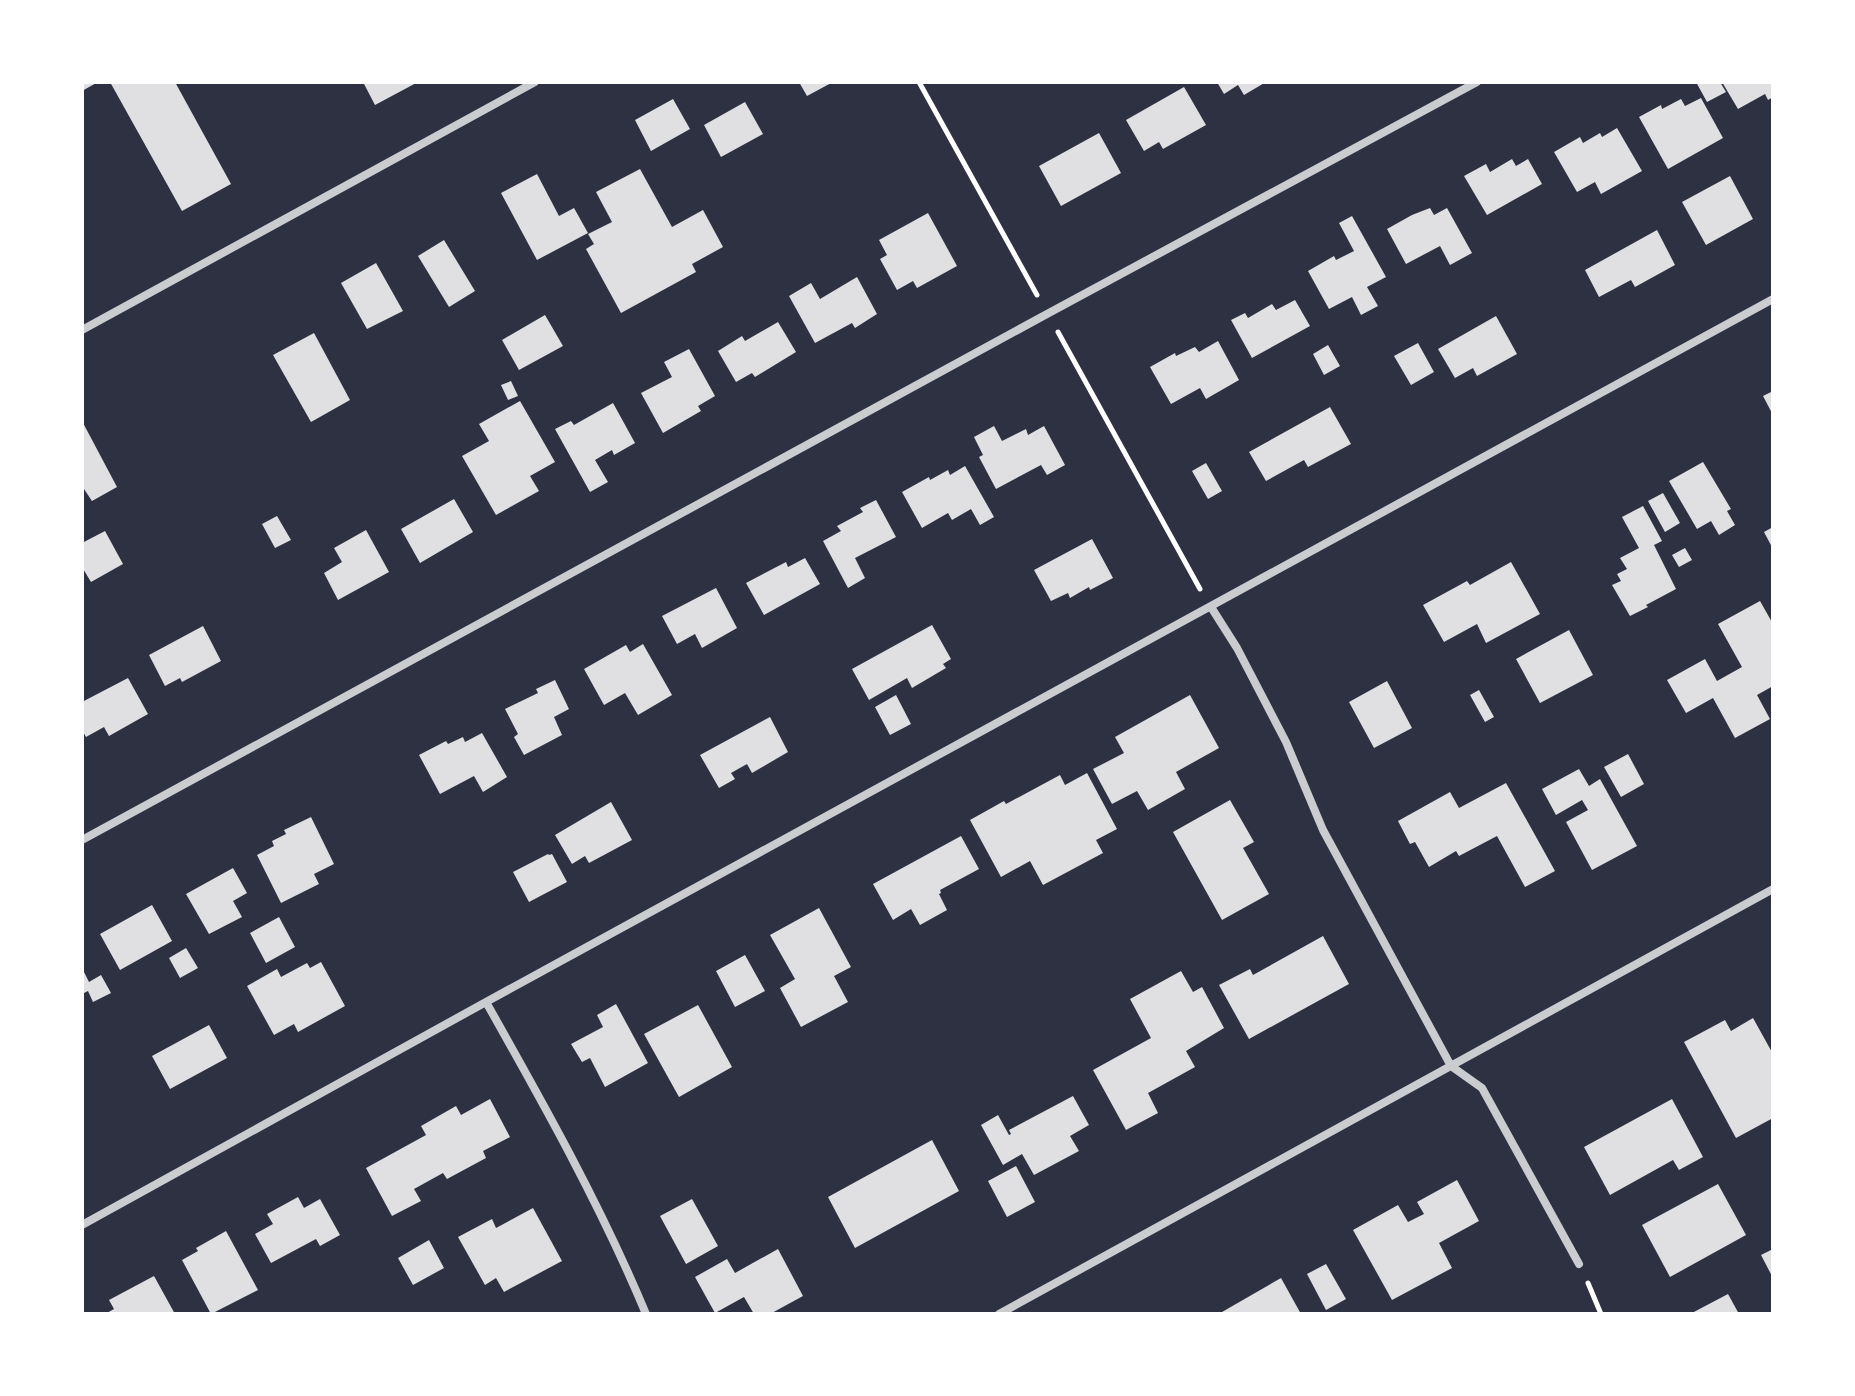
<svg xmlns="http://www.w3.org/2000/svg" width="1855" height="1396" viewBox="0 0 1855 1396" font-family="Quicksand,sans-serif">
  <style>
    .building { fill: #e0e0e3 }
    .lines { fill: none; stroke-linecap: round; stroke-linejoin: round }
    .path { stroke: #fff; stroke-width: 5 }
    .minor { stroke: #caccd0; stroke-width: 8 }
  </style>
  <rect width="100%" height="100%" fill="#2d3142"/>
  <!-- building -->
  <path class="building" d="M82,82H98L82,91Z
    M110,82H175L231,184L182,211Z
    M363,82H418L375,105Z
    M799,82H833L807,96Z
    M1217,82H1266L1244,95L1238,85L1224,94Z
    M1696,82H1720L1726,92L1707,102Z
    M1722,82H1773V97L1768,100L1765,94L1738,109Z
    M1184,87L1206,125L1163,149L1159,142L1144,151L1126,120Z
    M1701,98L1723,138L1668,169L1639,117L1661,105L1662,109L1681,99L1685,106Z
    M673,99L690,129L651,151L635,120Z
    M745,102L763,134L721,157L704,125Z
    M1617,128L1642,171L1601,194L1595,182L1577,192L1554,152L1580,137L1583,143L1600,133L1602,137Z
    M1099,133L1121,173L1061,206L1039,166Z
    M1512,159L1516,166L1528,159L1542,184L1487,215L1464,176L1486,164L1490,172Z
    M640,169L672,227L703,210L723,247L692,264L696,272L621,313L586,249L594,244L588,234L612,222L596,192Z
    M537,174L559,216L574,208L588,233L537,260L501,193Z
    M1730,176L1753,219L1706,245L1682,202Z
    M1430,208L1434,215L1447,208L1472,253L1450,265L1440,246L1406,264L1387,229L1412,215Z
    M928,213L957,266L917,288L913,281L897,290L880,259L887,255L879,240Z
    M1352,216L1386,277L1367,287L1378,306L1361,315L1352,297L1329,309L1308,271L1334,256L1336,260L1354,251L1339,223Z
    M1657,230L1675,265L1635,287L1631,280L1599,297L1585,270Z
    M444,240L475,291L449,307L418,256Z
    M376,263L403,311L367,329L341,283Z
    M857,277L877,314L855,328L852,323L815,343L789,296L811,283L820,299Z
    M1295,300L1310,326L1252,358L1231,320L1245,313L1248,318L1272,304L1276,310Z
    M545,315L563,346L519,370L502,340Z
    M1496,316L1517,354L1477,376L1473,368L1455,378L1438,349Z
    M778,322L796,352L755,377L752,373L736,382L718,351L742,336L745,341Z
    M314,333L350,400L311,422L273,355Z
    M1218,341L1239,380L1206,399L1200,388L1171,404L1150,367L1175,353L1176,356L1195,347L1199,352Z
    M1418,343L1434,372L1411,385L1394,356Z
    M1328,345L1340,366L1324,375L1313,354Z
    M689,349L715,396L698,406L701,411L663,433L641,393L672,377L664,362Z
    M511,381L518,396L508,400L501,385Z
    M1773,391V415L1763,396Z
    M520,401L555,462L530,476L539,491L496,515L462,456L489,441L479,424Z
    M613,403L635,443L614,455L612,450L595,460L608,482L590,492L555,429L571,421L574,425Z
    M1330,407L1351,444L1308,467L1304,460L1266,481L1249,452Z
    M82,421L117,487L92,501L82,486Z
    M994,426L1002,441L1026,429L1028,435L1044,426L1065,465L1047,475L1041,465L996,489L979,457L983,455L974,437Z
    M1703,462L1731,509L1727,511L1735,525L1719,535L1711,521L1697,529L1669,481Z
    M1206,463L1222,491L1208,499L1192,471Z
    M965,466L994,517L980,525L971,509L952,520L948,513L922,528L902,492L929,477L930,480L948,470L950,475Z
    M1663,493L1680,523L1665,532L1648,501Z
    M454,499L473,532L420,563L401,529Z
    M876,500L896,537L855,558L865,578L848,588L823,541L841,531L837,526L863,512L860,508Z
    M1643,506L1662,541L1654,545L1676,589L1646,605L1648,607L1630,616L1612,585L1621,581L1617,574L1627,569L1620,558L1639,548L1622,517Z
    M277,516L291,540L275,548L262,524Z
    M1773,527V549L1764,532Z
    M366,530L389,572L338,600L324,573L342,562L334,548Z
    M105,531L123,564L91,582L82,567V543Z
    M1092,539L1113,578L1090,590L1089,587L1070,598L1068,593L1051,601L1034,570Z
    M1685,548L1692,560L1679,567L1672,555Z
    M805,558L820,584L764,615L746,583L786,562L788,567Z
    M1511,562L1540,614L1486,643L1477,624L1444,642L1423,605L1467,581L1470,585Z
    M716,588L737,628L702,648L695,634L677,644L662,616Z
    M1760,601L1773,624V686L1757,695L1770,719L1735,738L1713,698L1686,713L1667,680L1705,659L1717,681L1742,667L1718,624Z
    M932,625L951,659L943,664L946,668L912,688L907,678L869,700L852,669Z
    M203,626L221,661L182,682L180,678L165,686L149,655Z
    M1569,630L1593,675L1540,703L1516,659Z
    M643,644L672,695L638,715L625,693L604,705L584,669L626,645L630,652Z
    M128,678L148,714L109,736L104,727L86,737L82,730V702Z
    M555,680L569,709L554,717L562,735L524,755L514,737L518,734L505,709L538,693L536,689Z
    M1387,681L1412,728L1374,748L1349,702Z
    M1479,690L1494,717L1485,722L1470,695Z
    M896,695L911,724L890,735L875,707Z
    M1190,695L1219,748L1176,772L1185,789L1148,810L1137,791L1112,804L1093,769L1124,753L1115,737Z
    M770,717L788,752L752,773L747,764L731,773L735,779L719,788L700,755Z
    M482,733L507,777L483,792L474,776L440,794L419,755L446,741L448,744L463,737L465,742Z
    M1628,754L1644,784L1621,797L1604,767Z
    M1579,769L1589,786L1600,779L1637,846L1592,870L1566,822L1588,810L1582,800L1556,815L1542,789Z
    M1087,773L1117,829L1096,840L1103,853L1043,885L1030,861L1001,877L970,820L1004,801L1006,804L1060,775L1065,785Z
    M1506,783L1555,871L1525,887L1497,836L1459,856L1456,851L1429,867L1415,842L1410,844L1398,821L1450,792L1459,808Z
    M1230,800L1254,842L1243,848L1269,894L1222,920L1173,832Z
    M611,802L632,840L589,863L585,856L572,864L555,835Z
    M311,817L334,864L314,874L319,884L281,903L257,855L274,846L272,841L286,834L284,830Z
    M961,836L979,869L940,890L941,893L939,894L947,910L920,925L911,909L893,920L873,884Z
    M548,854L549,855L552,854L567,882L529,902L513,872Z
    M233,868L247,893L233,901L242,917L209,934L186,894Z
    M152,905L172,941L120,970L100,934Z
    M819,908L851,967L834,976L848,1002L801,1027L780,988L795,979L770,935Z
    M279,917L295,947L266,963L250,933Z
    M1323,936L1349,984L1249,1039L1219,985L1250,969L1253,975Z
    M186,948L198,968L180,978L169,958Z
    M745,955L765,991L735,1007L716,971Z
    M321,962L345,1006L298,1032L294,1024L274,1035L247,986L277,969L281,977L307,963L310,968Z
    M82,968L89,982L101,975L111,993L93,1002L88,991L82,994Z
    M1181,971L1193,992L1202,987L1224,1028L1186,1051L1195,1067L1148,1093L1158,1113L1126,1130L1093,1070L1151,1038L1130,999Z
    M616,1004L648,1063L605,1087L590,1058L582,1062L571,1044L603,1027L597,1015Z
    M698,1005L732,1067L679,1097L644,1034Z
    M1753,1018L1773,1054V1118L1736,1138L1684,1042L1725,1020L1731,1031Z
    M209,1025L227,1058L170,1089L152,1056Z
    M1073,1096L1089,1125L1070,1136L1079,1151L1034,1175L1022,1154L1003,1165L981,1125L998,1115L1009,1135L1011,1134L1009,1130Z
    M490,1099L510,1137L483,1151L486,1158L447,1179L443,1173L414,1189L421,1201L392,1216L366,1168L426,1135L421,1126L456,1106L461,1115Z
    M1672,1099L1703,1157L1679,1170L1673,1160L1610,1195L1584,1147Z
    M932,1140L959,1191L855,1248L828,1197Z
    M1016,1166L1035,1202L1007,1217L988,1181Z
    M1457,1180L1479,1221L1439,1243L1452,1268L1392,1300L1353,1230L1398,1205L1408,1222L1424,1214L1417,1202Z
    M1718,1184L1746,1235L1670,1277L1642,1225Z
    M298,1197L304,1208L320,1199L340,1235L320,1246L316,1239L271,1263L255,1234L273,1224L267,1214Z
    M692,1199L718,1246L686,1264L660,1216Z
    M533,1208L562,1261L504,1292L496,1278L485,1285L458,1237L492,1219L496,1228Z
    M226,1231L258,1290L211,1314L182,1260L198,1251L196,1248Z
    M429,1240L444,1268L413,1285L398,1258Z
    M778,1249L803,1296L770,1314H754L744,1297L715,1313L695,1277L727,1259L735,1273Z
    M1773,1249V1278L1761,1255Z
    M1326,1264L1346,1299L1326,1310L1307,1274Z
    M154,1276L175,1314H105L114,1309L109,1300Z
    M1281,1278L1301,1314H1223L1222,1312Z
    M1728,1294L1739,1314H1690Z"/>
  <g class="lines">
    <!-- path -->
    <path class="path" d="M919,82L1037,295
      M1058,332L1200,589
      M1588,1283L1601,1314"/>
    <!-- minor -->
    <path class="minor" d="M82,330L535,82
      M1211,607L1237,648L1286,742L1323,830L1451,1066L1482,1088L1579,1264
      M82,840L1047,314L1477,82
      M486,1002C543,1103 601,1206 646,1314
      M82,1225L486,1002L1773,299
      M999,1314L1773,889"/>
  </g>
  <!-- border -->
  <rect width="1855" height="1396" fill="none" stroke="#ffffff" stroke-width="168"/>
</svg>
